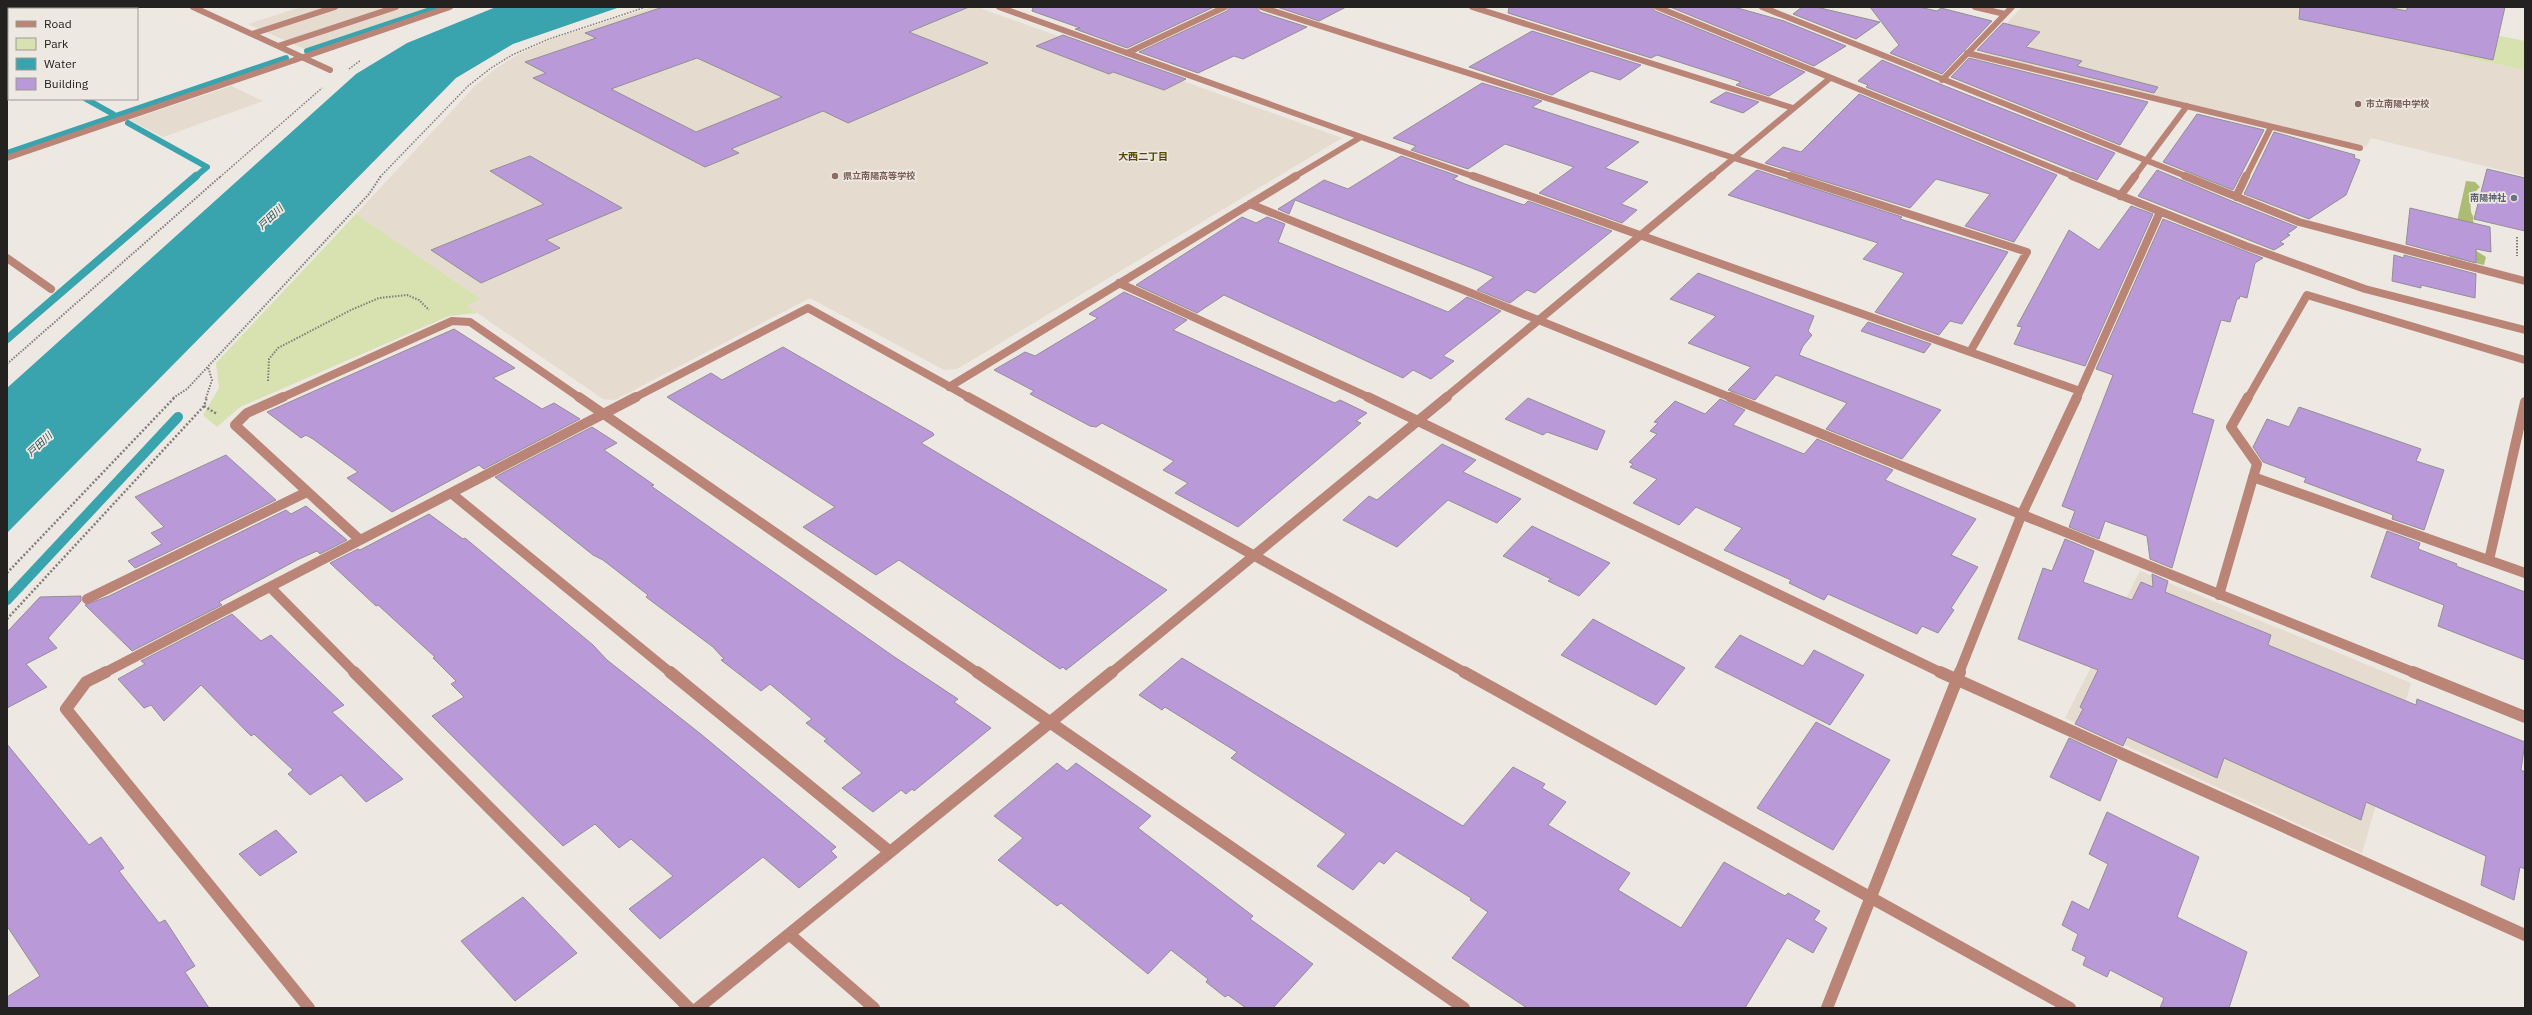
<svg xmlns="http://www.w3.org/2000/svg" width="2532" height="1015" viewBox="0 0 2532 1015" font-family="'IBM Plex Sans','Noto Sans JP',sans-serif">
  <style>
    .built { fill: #e5dbcf }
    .green { fill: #d7e2b0 }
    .forest { fill: #adbc75 }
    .water { fill: #3aa4ae }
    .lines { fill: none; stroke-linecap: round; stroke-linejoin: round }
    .stream-far2 { stroke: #3aa4ae; stroke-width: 6 }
    .stream-far1 { stroke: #3aa4ae; stroke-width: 8 }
    .stream { stroke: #3aa4ae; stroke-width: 10 }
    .building { fill: #ba99d8; stroke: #928f95; fill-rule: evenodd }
    .path-far2 { stroke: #817d79; stroke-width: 1.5; stroke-dasharray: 1.5 1.5; stroke-linecap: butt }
    .path-far1 { stroke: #817d79; stroke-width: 2; stroke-dasharray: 1.5 1.5; stroke-linecap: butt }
    .path { stroke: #817d79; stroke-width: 2.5; stroke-dasharray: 2 2; stroke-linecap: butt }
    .minor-far3 { stroke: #ba8576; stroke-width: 6 }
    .minor-far2 { stroke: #ba8576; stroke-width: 8 }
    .minor-far1 { stroke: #ba8576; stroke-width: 10 }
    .minor { stroke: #ba8576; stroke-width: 12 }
    .education-dot { fill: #8d6e63; stroke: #ede8e2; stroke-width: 1.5 }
    .worship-dot { fill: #6b7280; stroke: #ede8e2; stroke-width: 1.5 }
    .labels { text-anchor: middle; stroke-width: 3.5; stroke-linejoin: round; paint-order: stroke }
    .far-education-label { font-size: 9px; font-weight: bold; fill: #785e54; stroke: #ede8e2; text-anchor: start }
    .far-worship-label { font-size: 9px; font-weight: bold; fill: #5b616d; stroke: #ede8e2; text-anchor: end }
    .far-neighbourhood-label { font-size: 10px; font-weight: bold; fill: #564705; stroke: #ede8e2 }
    .far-water-label { font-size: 10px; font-style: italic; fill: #1f4d51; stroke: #ede8e2 }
  </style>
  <rect width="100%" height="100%" fill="#ede8e2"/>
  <!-- built -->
  <path class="built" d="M301,7H436L307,50L248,24Z
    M653,7H977L1342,138L957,369L944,370L810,298L615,400L603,399L467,306L481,299L356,214L475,86L495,69L517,55L553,39Z
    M2022,7H2468L2467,33L2459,56L2525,70V176L2371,138L2366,147L1986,54L1981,50Z
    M231,86L263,101L163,137L130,120Z
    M2140,571L2411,683L2362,853L2065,718Z"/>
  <!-- green -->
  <path class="green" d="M2460,28L2525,41V70L2459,56L2467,33Z
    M356,214L481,299L467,306L477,313L449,316L240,407L217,427L203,415L219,388L216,363Z"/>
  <!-- forest -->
  <path class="forest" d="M2466,181L2475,182L2480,187L2470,197L2471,212L2473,216L2475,250L2486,257L2484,265L2449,257Z"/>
  <!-- water -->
  <path class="water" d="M496,7H620L513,44L456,78L7,533V388L356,74L407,43Z"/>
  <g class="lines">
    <!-- stream-far2 -->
    <path class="stream-far2" d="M307,51L439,7
      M7,55L9,56
      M86,99L113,114
      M128,123L207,167L195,177
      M7,153L286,58"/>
    <!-- stream-far1 -->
    <path class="stream-far1" d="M7,339L196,176"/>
    <!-- stream -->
    <path class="stream" d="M7,600L178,417"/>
  </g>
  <!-- building -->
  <path class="building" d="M663,7H969L909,32L988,63L848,123L823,111L731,149L739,153L705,167L533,78L546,73L525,62L596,38L585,33ZM697,58L782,97L696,132L611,89Z
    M1033,7H1214L1127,48L1075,29L1080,28L1032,11Z
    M1230,7H1256L1260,12L1307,27L1243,59L1234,56L1198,73L1139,52L1227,11Z
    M1277,7H1346L1319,21Z
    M1509,7H1652L1655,11L1805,72L1769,96L1736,85L1741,82L1657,55L1651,58L1508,13Z
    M1670,7H1734L1784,21L1846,46L1814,66Z
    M1802,7H1816L1880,22L1856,39L1793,14Z
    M1870,7H1919L1937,11L1941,8L1992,21L1942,74L1890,53L1899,45Z
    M2300,7H2388L2406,11L2408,7H2505L2493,60L2299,19Z
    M2003,23L2040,32L2026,47L2082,61L2077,66L2158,87L2154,93L1977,50Z
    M1532,31L1641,65L1620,80L1591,71L1552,95L1469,67Z
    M1063,35L1186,79L1164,90L1113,72L1109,74L1036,46Z
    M1969,58L2148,102L2120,145L1951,77Z
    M1882,60L1940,84L2115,153L2097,180L1866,87L1868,85L1858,81Z
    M1482,83L1542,101L1532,107L1639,142L1605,168L1648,182L1621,204L1637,210L1622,223L1539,193L1574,167L1505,144L1468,169L1411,150L1416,146L1393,138Z
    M1726,92L1759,102L1743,113L1710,102Z
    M1859,94L2057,175L2014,242L1965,226L1990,194L1936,179L1910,208L1765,163L1783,147L1801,152Z
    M2197,114L2264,130L2233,190L2163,162Z
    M2274,132L2355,155L2354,158L2360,160L2346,195L2309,219L2244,194Z
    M530,156L622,208L546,240L560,248L481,283L431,250L544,204L490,171Z
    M1401,156L1458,176L1453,179L1465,184L1524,205L1528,201L1612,231L1535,293L1527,290L1510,303L1477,290L1494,277L1477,270L1295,200L1289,214L1278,209L1324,180L1348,189Z
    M2487,169L2525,178V231L2474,219Z
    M1757,170L1902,217L1900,219L2008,252L1962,324L1950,321L1939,335L1875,312L1904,273L1863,259L1878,243L1728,195Z
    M2157,170L2234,202L2297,227L2287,234L2290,235L2280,242L2284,244L2274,250L2138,196Z
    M2131,206L2153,214L2085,366L2014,344L2022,327L2017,326L2069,230L2099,250Z
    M2410,208L2490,227L2491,252L2476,249V263L2406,244Z
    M1242,217L1256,223L1267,217L1285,224L1278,242L1448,312L1467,297L1501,311L1443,356L1454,361L1431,379L1413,370L1403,378L1224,295L1197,313L1136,285Z
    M2163,219L2263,258L2255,263L2247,298L2240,296L2239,299H2237L2230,322L2221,320L2192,413L2214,420L2172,568L2150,559L2147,536L2105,521L2099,539L2069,527L2075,511L2062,506L2113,375L2096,369Z
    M2394,255L2404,258V255L2476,274L2475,298L2421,285V288L2392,281Z
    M1698,273L1814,316L1808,331L1812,335L1803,346L1799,355L1941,410L1902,459L1826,429L1847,403L1776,375L1755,400L1728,390L1751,367L1688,343L1716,316L1670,299Z
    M1124,292L1187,320L1173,330L1335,403L1340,400L1367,413L1356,421L1361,423L1238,527L1175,493L1188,483L1163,470L1174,461L1102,423L1096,427L1090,426L1030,394L1034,391L994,370L1025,352L1035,356L1098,318L1089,314Z
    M1868,322L1931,344L1924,353L1861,331Z
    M454,329L515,368L493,378L542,409L554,403L580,419L484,469L479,465L392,512L347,478L358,472L313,439L306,435L301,438L267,412Z
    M783,347L933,433L934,435L921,443L1167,590L1066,670L1063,667L1060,669L899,560L876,575L803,527L835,507L667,397L711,373L722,380Z
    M1528,398L1605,431L1597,450L1547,432L1543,435L1505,419Z
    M1720,399L1745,410L1733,425L1804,454L1817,439L1893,470L1885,480L1976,519L1951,555L1978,567L1951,608L1954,610L1938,633L1922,626L1917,634L1828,594L1824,600L1789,583L1791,580L1724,550L1742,528L1696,507L1679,525L1633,503L1657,479L1630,467L1633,464L1629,462L1657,434L1650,431L1658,423L1654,422L1675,401L1705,414Z
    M2299,407L2421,449L2416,461L2444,470L2424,530L2392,519L2393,515L2304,482L2306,478L2263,462L2253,447L2267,419L2289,427Z
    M592,427L617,443L604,450L654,485L651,486L893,656L958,699L954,702L991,728L914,791L912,789L906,794L901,790L873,812L842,788L862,773L824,741L827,739L806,723L812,719L770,684L761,691L721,660L724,659L713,647L646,597L648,595L603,560L593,555L495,477Z
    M1442,444L1476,460L1463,472L1521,499L1497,523L1448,500L1397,547L1343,520L1369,496L1377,500Z
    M226,455L276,500L135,568L128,561L162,544L151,533L164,527L135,497Z
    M306,506L347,540L320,554L317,551L297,560L219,602L222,605L132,651L85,605L109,596L286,510L291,514Z
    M429,514L463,539L465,538L593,645L607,660L702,735L836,847L831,851L837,857L799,888L763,857L660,939L629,909L673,876L631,839L619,848L595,824L563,846L432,716L464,697L451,684L456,681L433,658L435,657L378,605L376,606L330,563L358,549L360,550Z
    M1532,526L1610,563L1579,596L1548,581L1551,579L1503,556Z
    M2387,531L2420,543L2418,549L2457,564L2456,566L2525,592V660L2438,626L2444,605L2371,577Z
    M2065,539L2094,551L2083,582L2132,600L2141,582L2153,587L2152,574L2168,581L2165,592L2271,635L2268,645L2416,705L2417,699L2525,742L2521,770L2525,772V869L2520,867L2514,900L2481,885L2486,856L2366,802L2361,820L2224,758L2217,778L2127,737L2123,746L2075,724L2083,709L2080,707L2098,670L2018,639L2043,568L2052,571Z
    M81,596V601L48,638L57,648L26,664L47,687L7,708V632L40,597Z
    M232,614L261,641L271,635L344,705L332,712L403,779L366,802L341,775L310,795L288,774L293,770L254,734L251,736L201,685L164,721L151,705L144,708L118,679L145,664L141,661Z
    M1593,619L1685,668L1656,705L1561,655Z
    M1740,635L1803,666L1814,650L1864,675L1830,725L1715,667Z
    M1182,658L1463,826L1513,767L1545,784L1542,788L1566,802L1548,825L1630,873L1618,890L1681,928L1724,862L1785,896L1788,893L1820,911L1814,920L1827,928L1813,953L1787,938L1745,1008H1527L1452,958L1488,912L1470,900L1471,898L1396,851L1384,864L1379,861L1353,890L1317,866L1346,834L1231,758L1237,752L1165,707L1162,710L1139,695Z
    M1816,722L1890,760L1833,850L1757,808Z
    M2069,738L2117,760L2100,801L2050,777Z
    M7,744L89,845L101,837L124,868L119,871L159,923L165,920L195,966L185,972L209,1008H7V997L40,976L7,926Z
    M1057,763L1067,771L1076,763L1151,816L1138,828L1253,916L1250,919L1313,964L1273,1008H1246L1228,995L1225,997L1206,982L1208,979L1171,950L1148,974L1061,903L1057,906L998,860L1023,838L994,816Z
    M2107,812L2199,857L2177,917L2247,952L2229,1008H2160L2164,998L2110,970L2107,977L2083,965L2086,957L2072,950L2078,934L2062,925L2072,901L2089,910L2108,864L2089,854Z
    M276,830L297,852L260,876L239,854Z
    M523,897L577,953L515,1001L461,941Z"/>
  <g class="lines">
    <!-- path-far2 -->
    <path class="path-far2" d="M349,69L361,60
      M220,177L322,88
      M380,177L468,86L491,68L512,55L549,39L646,7"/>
    <!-- path-far1 -->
    <path class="path-far1" d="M2517,237V256
      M7,364L221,176
      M268,381L269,359L278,348L351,310L379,298L407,295L419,300L429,310
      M173,398L187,389L369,194L381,176
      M206,398L212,380L208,367"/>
    <!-- path -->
    <path class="path" d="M204,406L217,414
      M7,573L175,397
      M7,619L204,406L207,397"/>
    <!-- minor-far3 -->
    <path class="minor-far3" d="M193,7L330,70
      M999,7L1361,137L1294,177
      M1261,7L1794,177
      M1472,7L1793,108
      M1657,7L2075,177
      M1762,7L2188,177
      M1975,7L2005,14
      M252,34L335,7
      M278,46L396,7
      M1127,53L1225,7
      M1967,53L2360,148
      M1942,80L2012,7
      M1361,137L1475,177
      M7,158L450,7
      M1711,177L1829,79
      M2134,177L2187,106
      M2246,177L2271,127"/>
    <!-- minor-far2 -->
    <path class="minor-far2" d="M1473,176L1970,352
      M1791,176L2027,252L1970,352L2080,391L2077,398
      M2072,176L2246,246L2365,289L2525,330
      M2185,176L2299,222L2525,281
      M2120,196L2135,176
      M2236,197L2246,176
      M1250,204L1732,398
      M7,258L51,289
      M1119,283L1370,398
      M949,387L1296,176
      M2080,391L2160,212
      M281,398L452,321L470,322L580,398
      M634,398L808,308L970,398
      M1445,398L1712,176
      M2248,398L2307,295L2525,360"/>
    <!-- minor-far1 -->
    <path class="minor-far1" d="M283,397L247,413L235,425L360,540
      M579,397L978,673
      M968,397L1466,673
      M1368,397L1942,673
      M1730,397L2415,673
      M2253,477L2525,573
      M451,493L671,673
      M2489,560L2525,402
      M270,587L355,673
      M2219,595L2257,464L2231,427L2248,397
      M87,599L307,492
      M104,673L636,397
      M1111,673L1447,397
      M1959,673L2021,516L2077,397"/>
    <!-- minor -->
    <path class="minor" d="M106,672L86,682L66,709L309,1008
      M354,672L689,1008
      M670,672L890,852
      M977,672L1464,1008
      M1464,672L2070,1008
      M1940,672L2525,935
      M2413,672L2525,717
      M789,934L874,1008
      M698,1008L1112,672
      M1827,1008L1960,672"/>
  </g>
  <!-- markers -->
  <g class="education-dot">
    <circle cx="2358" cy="104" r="4"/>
    <circle cx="835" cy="176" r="4"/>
  </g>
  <circle class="worship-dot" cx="2514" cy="198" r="4"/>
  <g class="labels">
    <!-- far-education labels -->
    <g class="far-education-label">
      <text x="2366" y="107">市立南陽中学校</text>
      <text x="843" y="179">県立南陽高等学校</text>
    </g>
    <!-- far-worship labels -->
    <g class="far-worship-label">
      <text x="2506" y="201">南陽神社</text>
    </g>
    <!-- far-neighbourhood labels -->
    <g class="far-neighbourhood-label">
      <text x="1143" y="160">大西二丁目</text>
    </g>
    <!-- far-water labels -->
    <g class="far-water-label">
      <text transform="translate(270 217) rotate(-44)" y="4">戸田川</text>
      <text transform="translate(39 444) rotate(-44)" y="4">戸田川</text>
    </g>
  </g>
  <!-- border -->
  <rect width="2532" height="1015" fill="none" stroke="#242220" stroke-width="16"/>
  <!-- legend -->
  <rect x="8" y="8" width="130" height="92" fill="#ede8e2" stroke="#9d9994"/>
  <rect x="16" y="21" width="20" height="6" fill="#ba8576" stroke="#9d9994"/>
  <text x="44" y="28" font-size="12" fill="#242220">Road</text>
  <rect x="16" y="38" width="20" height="12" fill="#d7e2b0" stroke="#9d9994"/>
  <text x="44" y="48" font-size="12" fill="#242220">Park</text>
  <rect x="16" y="58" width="20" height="12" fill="#3aa4ae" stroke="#9d9994"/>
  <text x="44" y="68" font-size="12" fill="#242220">Water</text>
  <rect x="16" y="78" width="20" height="12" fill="#ba99d8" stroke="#9d9994"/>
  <text x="44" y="88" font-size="12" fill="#242220">Building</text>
</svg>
